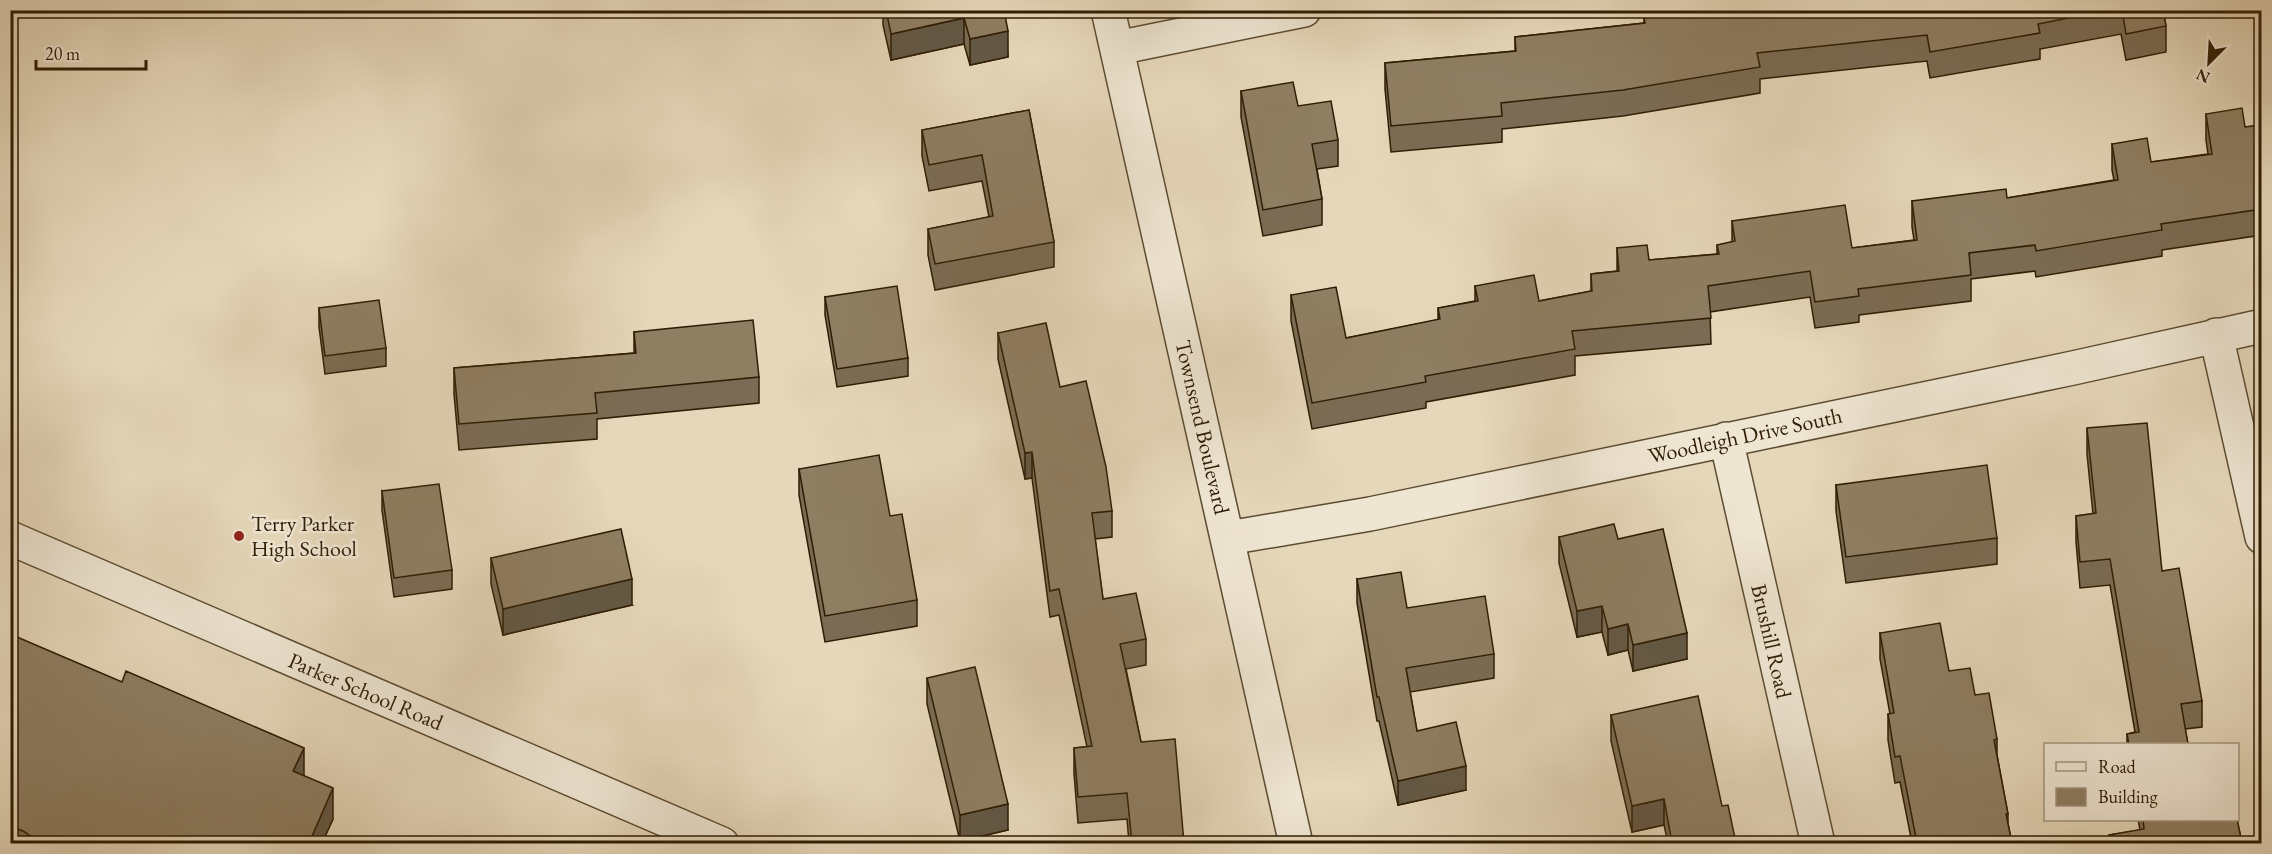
<svg xmlns="http://www.w3.org/2000/svg" width="2272" height="854" viewBox="0 0 2272 854" font-family="'EB Garamond',serif">
  <style>
    .lines { fill: none; stroke-linecap: round; stroke-linejoin: round }
    .minor-casing { stroke: #5c4c30; stroke-width: 36 }
    .minor { stroke: #eee5d2; stroke-width: 33 }
    .wall { fill: #7a6c54; stroke: #2f1d03; stroke-width: 1.5 }
    .shaded-wall { fill: #635845; stroke: #2f1d03; stroke-width: 1.5 }
    .building { fill: #8e7e62; stroke: #2f1d03; stroke-width: 1.5 }
    .poi-dot { fill: #8f2418; stroke: #eee5d2; stroke-width: 2 }
    .labels { text-anchor: middle; stroke-width: 5; stroke-linejoin: round; paint-order: stroke }
    .street-label { font-size: 22px; fill: #2f1d03; stroke: #eee5d2 }
    .poi-label { font-size: 22px; fill: #2f1d03; stroke: #eee5d2; text-anchor: start }
  </style>
  <rect width="100%" height="100%" fill="#e5d7b9"/>
  <filter id="stains"><feTurbulence type="fractalNoise" baseFrequency=".00333" numOctaves="4"/><feColorMatrix values="0 0 0 0 .2 0 0 0 0 .09 0 0 0 0 .02 0 0 0 .5 -.17"/></filter>
  <radialGradient id="worn" r=".72"><stop offset=".6" stop-color="#630" stop-opacity="0"/><stop offset="1" stop-color="#630" stop-opacity=".3"/></radialGradient>
  <g class="lines">
    <!-- minor casing -->
    <g class="minor-casing">
      <path id="minor" d="M1108,10L1296,844
        M1117,48L1304,10
        M2216,335L2262,537
        M1726,439L1818,844
        M10,538L722,844
        M1228,538L1370,514L2073,368L2262,326"/>
    </g>
    <!-- minor -->
    <use href="#minor" class="minor"/>
  </g>
  <!-- wall -->
  <path class="wall" d="M883,10H1004L1008,57L970,65L964,44L891,60L883,25Z
    M1689,10H2163L2166,26V52L2126,60L2121,34L2040,49V59L1930,78L1927,61L1760,79V93L1623,116L1502,129V142L1391,152L1385,89V63L1515,51V37L1644,23V18Z
    M1241,91L1298,106L1338,140V166L1317,169L1322,199V225L1263,236L1241,117Z
    M1029,110L1054,242V267L935,290L928,255V229L989,217L982,181L929,191L922,156V130Z
    M2206,114L2245,127L2262,125V235L2162,250V256L2036,277L2035,271L1971,279V301L1859,315V322L1815,328L1810,297L1710,312L1711,344L1575,356V375L1426,402V408L1312,429L1291,321V295L1346,338L1438,320V308L1475,301V286L1539,301L1591,291V274L1617,271V248L1649,260L1717,254V245L1732,242V221L1852,248L1914,240L1912,227V201L2007,198L2114,180L2112,170V144L2151,162L2208,154L2206,140Z
    M825,297L908,358V376L837,387L825,315Z
    M319,308L386,348V366L325,374L319,327Z
    M634,332L759,377V403L597,419V439L459,450L454,394V368L634,353Z
    M998,333L1060,387L1112,511V537L1095,539L1103,599L1146,639V665L1126,669L1141,742L1184,843H1129L1127,819L1078,823L1074,774V748L1087,747L1059,615L1050,617L1032,478L1025,479L998,359Z
    M2087,428L2162,571L2202,701V727L2185,729L2188,744H2127V734L2135,732L2110,585L2080,588L2076,542V516L2093,514L2087,454Z
    M799,469L890,516L917,600V626L825,642L799,495Z
    M1836,485L1997,538V564L1846,583L1836,511Z
    M382,491L452,570V589L394,597L382,510Z
    M1559,537L1618,539L1687,659L1633,671L1628,650L1608,655L1602,632L1577,637L1559,563Z
    M491,558L632,605L503,635L491,584Z
    M1357,579L1407,608L1494,654V678L1410,692L1417,731L1466,790L1398,805L1379,721H1377L1357,603Z
    M1880,633L1949,671L1975,695L1997,739V755L2008,814V824L2012,843H1912L1900,782L1895,783L1888,740V714H1890L1880,659Z
    M10,634L304,776L333,819L322,843H10Z
    M927,678L1008,830L960,841L927,704Z
    M1611,715L1722,806L1736,843H1668L1664,825L1632,832L1611,741Z
    M2138,819H2237L2242,843H2109V835L2140,830Z"/>
  <!-- shaded-wall -->
  <path class="shaded-wall" d="M964,18V44L891,60V34Z
    M1008,31V57L970,65V39Z
    M1032,452V478L1025,479V453Z
    M632,579V605L503,635V609Z
    M1602,606V632L1577,637V611Z
    M1628,624V650L1608,655V629Z
    M1687,633V659L1633,671V645Z
    M304,748V778L293,771Z
    M1466,766V790L1398,805V781Z
    M333,788V819L322,843H309Z
    M1664,799V825L1632,832V806Z
    M1008,804V830L960,841V815Z"/>
  <!-- building -->
  <path class="building" d="M886,10H1004L1008,31L970,39L964,18L891,34Z
    M1689,10H2109L2038,24L2040,33L1930,52L1927,35L1757,53L1760,67L1623,90L1501,103L1502,116L1391,126L1385,63L1516,51L1515,37L1645,23L1644,18Z
    M2122,10H2163L2166,26L2126,34Z
    M1293,82L1298,106L1331,101L1338,140L1312,144L1322,199L1263,210L1241,91Z
    M2242,108L2245,127L2262,125V209L2161,224L2162,230L2036,251L2035,245L1969,253L1971,275L1858,289L1859,296L1815,302L1810,271L1708,286L1711,318L1572,331L1575,349L1425,376L1426,382L1312,403L1291,295L1336,287L1346,338L1440,319L1438,308L1478,301L1475,286L1534,275L1539,301L1592,291L1591,274L1619,271L1617,248L1647,245L1649,260L1719,254L1717,245L1735,241L1732,221L1845,205L1852,248L1917,240L1912,201L2006,189L2007,198L2118,180L2112,144L2147,138L2151,162L2212,154L2206,114Z
    M1029,110L1054,242L935,264L928,229L993,216L982,155L929,165L922,130Z
    M897,286L908,358L837,369L825,297Z
    M379,300L386,348L325,356L319,308Z
    M753,320L759,377L595,393L597,413L459,424L454,368L636,353L634,332Z
    M1046,323L1060,387L1086,381L1106,467L1112,511L1092,513L1103,599L1136,593L1146,639L1120,644L1141,742L1175,739L1184,843H1132L1127,793L1078,797L1074,748L1092,746L1059,589L1050,591L1032,452L1025,453L998,333Z
    M2147,423L2162,571L2179,568L2202,701L2181,704L2188,744H2129L2127,734L2139,732L2110,559L2080,562L2076,516L2096,513L2087,428Z
    M879,455L890,516L902,514L917,600L825,616L799,469Z
    M1987,465L1997,538L1846,557L1836,485Z
    M439,484L452,570L394,578L382,491Z
    M1614,524L1618,539L1663,529L1687,633L1633,645L1628,624L1608,629L1602,606L1577,611L1559,537Z
    M621,529L632,579L503,609L491,558Z
    M1401,572L1407,608L1485,596L1494,654L1406,668L1417,731L1456,722L1466,766L1398,781L1379,697H1377L1357,579Z
    M1940,623L1949,671L1970,668L1975,695L1989,693L1997,739L1994,740L2008,814H2006L2012,843H1917L1900,756L1895,757L1888,714L1894,713L1880,633Z
    M10,634L122,682L126,671L304,748L293,771L333,788L309,843H41L23,831L10,826Z
    M975,667L1008,804L960,815L927,678Z
    M1698,696L1722,806L1728,805L1736,843H1672L1664,799L1632,806L1611,715Z
    M2143,819H2237L2242,843H2110L2109,835L2144,829Z"/>
  <!-- markers -->
  <circle class="poi-dot" cx="239" cy="536" r="6"/>
  <g class="labels">
    <!-- street labels -->
    <g class="street-label">
      <text transform="translate(1203 427) rotate(77)" y="8">Townsend Boulevard</text>
      <text transform="translate(1745 435) rotate(-12)" y="8">Woodleigh Drive South</text>
      <text transform="translate(1772 641) rotate(77)" y="8">Brushill Road</text>
      <text transform="translate(366 691) rotate(23)" y="8">Parker School Road</text>
    </g>
    <!-- poi labels -->
    <g class="poi-label">
      <text x="251" y="531">Terry Parker<tspan x="251" dy="25">High School</tspan></text>
    </g>
  </g>
  <!-- margin -->
  <rect width="2272" height="854" fill="none" stroke="#e5d7b9" stroke-width="36"/>
  <rect x="12" y="12" width="2248" height="830" fill="none" stroke="#2f1d03" stroke-width="3"/>
  <rect x="18" y="18" width="2236" height="818" fill="none" stroke="#2f1d03" stroke-width="1.5"/>
  <!-- legend -->
  <rect x="2044" y="743" width="195" height="78" fill="#eee5d2" stroke="#a2957f" stroke-width="1.5"/>
  <rect x="2056" y="762" width="30" height="9" fill="#eee5d2" stroke="#a2957f" stroke-width="1.5"/>
  <text x="2098" y="773" font-size="18" fill="#2f1d03">Road</text>
  <rect x="2056" y="788" width="30" height="18" fill="#8e7e62" stroke="#a2957f" stroke-width="1.5"/>
  <text x="2098" y="803" font-size="18" fill="#2f1d03">Building</text>
  <!-- north arrow -->
  <g transform="translate(2209 63) rotate(204)" stroke="#eee5d2" stroke-width="4.5" paint-order="stroke">
  <path d="M0-4.5L10 22L0 15L-10 22Z" fill="#2f1d03"/>
  <text y="-9" font-size="16" font-weight="bold" text-anchor="middle" fill="#2f1d03">N</text>
  </g>
  <!-- scale -->
  <path d="M36 60v9h110v-9" fill="none" stroke="#2f1d03" stroke-width="3"/>
  <text x="45" y="60" font-size="18" fill="#2f1d03" stroke="#eee5d2" stroke-width="4.5" paint-order="stroke">20 m</text>
  <rect width="100%" height="100%" filter="url(#stains)"/>
  <rect width="100%" height="100%" fill="url(#worn)"/>
</svg>
